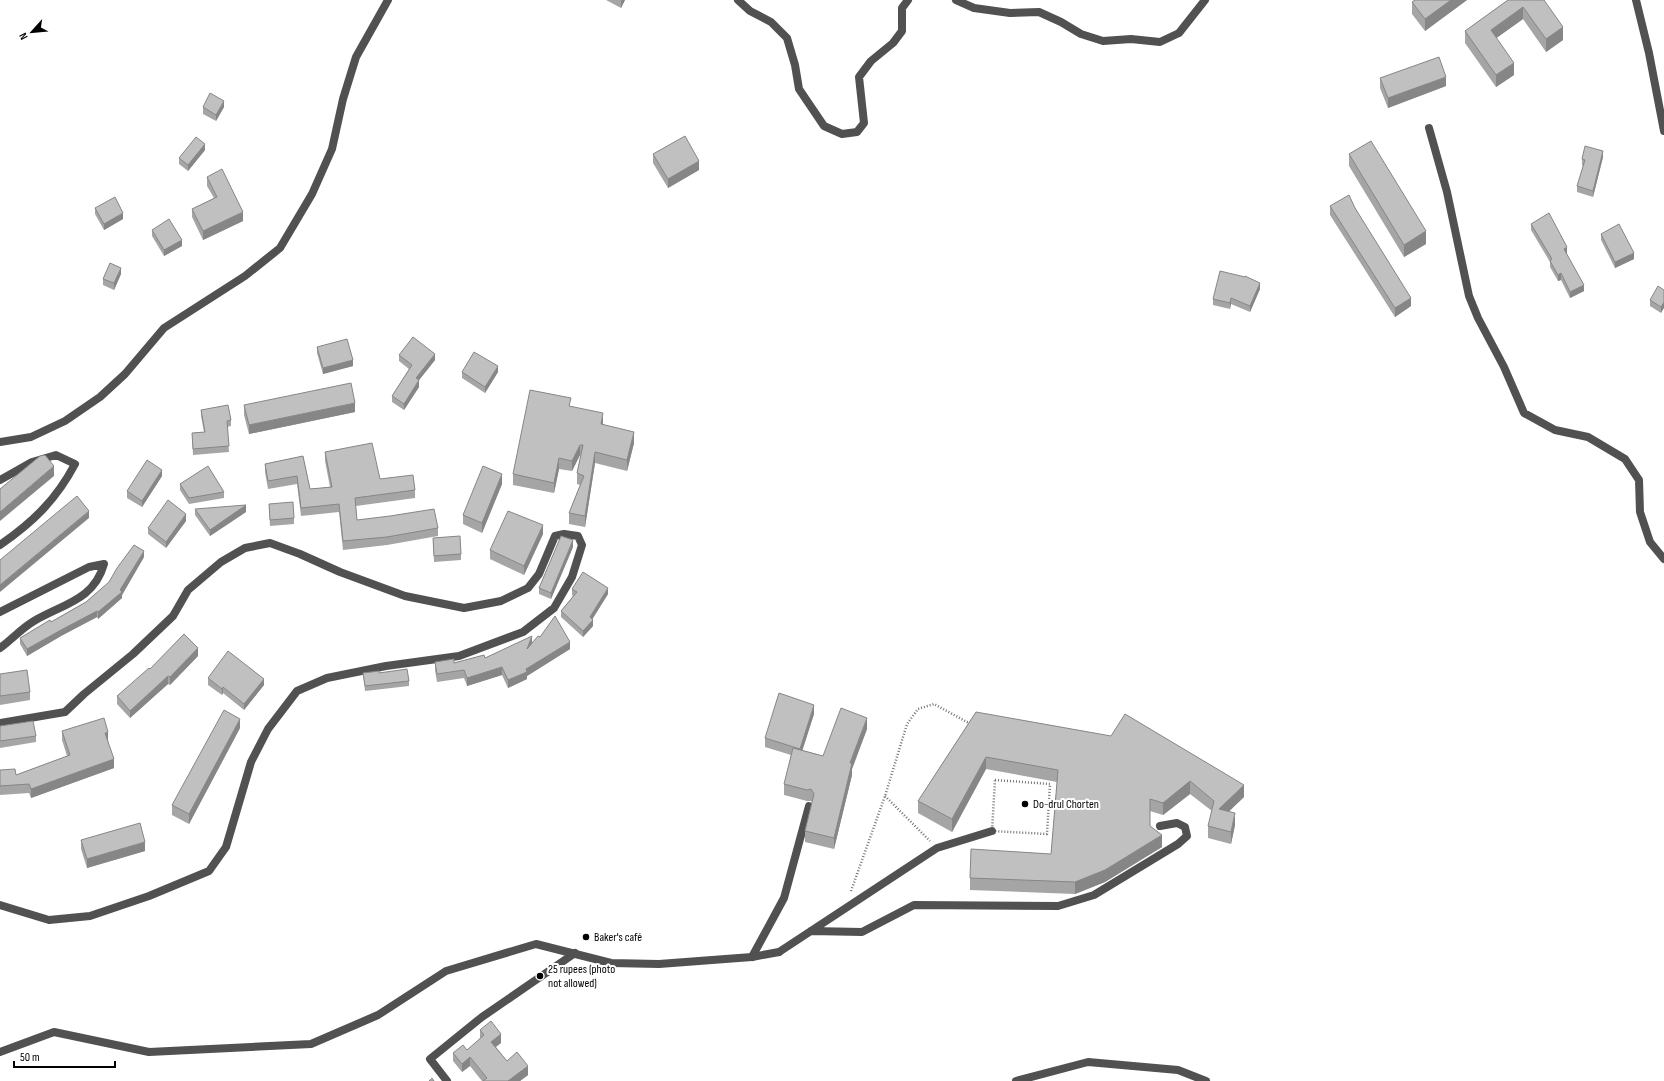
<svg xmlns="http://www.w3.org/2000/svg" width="1664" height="1081" viewBox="0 0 1664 1081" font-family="'Sofia Sans Condensed',sans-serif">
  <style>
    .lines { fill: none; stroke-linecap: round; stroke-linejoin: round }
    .path { stroke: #737373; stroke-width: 2.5; stroke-dasharray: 1 2; stroke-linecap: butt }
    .lane { stroke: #515151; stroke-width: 8 }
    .street { stroke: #515151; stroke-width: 8 }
    .wall { fill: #a5a5a5 }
    .shaded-wall { fill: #868686 }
    .building { fill: #c0c0c0; stroke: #868686 }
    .poi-dot { fill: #000; stroke: #fff; stroke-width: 1.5 }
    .labels { text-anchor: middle; stroke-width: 4; stroke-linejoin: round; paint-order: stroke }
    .poi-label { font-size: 12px; fill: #000; stroke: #fff; text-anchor: start }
  </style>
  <rect width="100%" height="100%" fill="#fff"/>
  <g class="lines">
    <!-- path -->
    <path class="path" d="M995,780L1050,784L1047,834L992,831Z
      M885,796L930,841
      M851,891L885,796L907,724L918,709L934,704L967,722H972"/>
    <!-- lane -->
    <path class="lane" d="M811,931L862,932L914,905L1058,906L1094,895L1178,844L1187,836L1185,827L1177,823L1160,826
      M779,952L937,848L992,831
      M752,957L784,898L809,806
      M447,1081L430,1059L482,1017L575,953"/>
    <!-- street -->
    <path class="street" d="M738,0L750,11L771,22L787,38L795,65L799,89L824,126L842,134L857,132L864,123L859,77L871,61L893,43L902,31V8L908,0
      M956,0L974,8L1010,13L1039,12L1061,22L1081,34L1103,41L1131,39L1160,42L1179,33L1205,0
      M1636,0L1649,53L1664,131
      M1429,128L1447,192L1469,296L1478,318L1504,367L1524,413L1555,430L1588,437L1625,459L1639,480L1640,512L1650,542L1664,559
      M0,442L31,437L65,421L100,397L125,374L164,328L245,276L280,248L312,194L332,149L343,99L356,57L388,0
      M0,480L32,462L56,455L75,464C56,500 33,522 0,545
      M0,612L89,567L104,564C94,600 63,604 34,621C22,628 11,640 0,648
      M0,723L65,712L84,694L133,654L173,616L188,590L221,562L245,548L270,543L300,554L340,572L405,596L464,608L501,601L528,588L539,574L555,536L564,534L578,536L582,545L572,577L554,608L523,632L459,656L386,666L327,678L297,691L268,729L251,762L226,847L209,871L149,896L90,916L49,920L0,905
      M0,1052L54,1032L149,1052L311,1044L378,1015L446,971L536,944L611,963L659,964L752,957L779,952
      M1016,1081L1088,1062L1178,1070L1206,1081"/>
  </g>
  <!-- wall -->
  <path class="wall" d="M606,0H625L621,8Z
    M1415,0H1467L1425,31L1412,14V2Z
    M1508,0H1544L1563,40L1546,52L1523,19L1496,38L1514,75L1496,87L1465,43V31Z
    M1380,78L1446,86L1388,108L1380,88Z
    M203,107H224L216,121L203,114Z
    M205,150L188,171L179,164V158Z
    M653,154L699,170L668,188L653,163Z
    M1349,154L1426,244L1404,257L1349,166Z
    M1603,157L1593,197L1577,192V186L1583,166L1582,165V159Z
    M207,177L243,221L203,240L192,217V209L214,198L207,186Z
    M1330,206L1355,208L1411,306L1395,317L1330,215Z
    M95,208L123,219L104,230L95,214Z
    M1531,224L1567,253V254L1584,291L1570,298L1561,280L1558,281L1550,267V262L1531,230Z
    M152,230L182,246L164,256L152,236Z
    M1601,234L1634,259L1615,268L1601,240Z
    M121,274L114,290L103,285V279Z
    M1245,277L1260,289L1250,312L1231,304L1230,309L1213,305V299Z
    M1664,290L1661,313L1650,306V300Z
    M317,347L353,366L323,374L317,353Z
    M399,355L435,360L419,380V387L404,410L392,402V396L409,369L399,361Z
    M462,372H498L485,393L462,378Z
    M244,405L355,412L249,434L244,415Z
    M571,406L603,424L634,443L627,471L595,463L585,527L569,524V513L580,485L577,484V473L581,455H580L572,471L559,469L554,493L513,485V474Z
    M201,410L231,420V426L227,427L229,452L193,455L192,433L204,432L201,416Z
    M325,452L380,479L415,490V498L356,506L357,520L438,528V536L387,545L343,550L339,512L301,516L297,484L268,489L265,472V464L303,456L310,489L330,487L325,461Z
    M162,476L142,507L127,498V491Z
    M180,484L224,492V498L189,504L180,490Z
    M502,484L482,533L463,524V515Z
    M269,504L294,518V524L270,526Z
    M195,509L246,512L210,536L195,515Z
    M186,521L166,548L148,534V528Z
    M543,534L524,575L490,559V550Z
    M433,538L461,554V560L434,562Z
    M573,547L551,599L539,594V588Z
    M144,557L122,595V598L98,619L97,617L61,636L27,656L20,644V638L51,622L86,602Z
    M572,589L608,594L592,619L593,626L583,637L561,617V611L573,596L572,595Z
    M532,642L570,649L527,676V679L508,688L502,675L467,686L464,678L437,682L435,670V662L454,663L485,658Z
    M198,656L170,685L168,684L130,718L117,704V696L150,669Z
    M363,673L409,681V686L365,691Z
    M0,674L30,692V700L0,705Z
    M208,678L264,685L244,710L223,693L222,695L208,685Z
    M976,712L1244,797L1229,811L1235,825L1231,844L1208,838V826L1212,811L1190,794L1163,815L1150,811V826L1162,847L1105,882L1075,894L970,890V878L1051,854L1057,782L986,769L952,832L918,813V801Z
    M814,714L802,750L823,756L867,729L852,769V775L834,849L805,842V831L812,802L811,801H807L784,795V784L791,755L765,747V738Z
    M0,726L36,736V742L0,748Z
    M240,728L189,824L172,815V805Z
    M62,731L108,740L114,768L31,798L29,793L0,795V770L16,775L67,756L62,740Z
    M81,840L145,851L87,868L81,849Z
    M480,1030L501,1043L496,1047L507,1061L528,1075L520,1081H482L470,1066L462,1072L453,1061V1053L467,1050L480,1039Z"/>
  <!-- shaded-wall -->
  <path class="shaded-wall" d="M622,0H625L621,8V1Z
    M1451,0H1467L1425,31V19Z
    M1523,7V19L1491,42V30Z
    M1563,27V40L1546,52V39Z
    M1514,63V75L1496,87V75Z
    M1446,77V86L1388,108V98Z
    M224,101V107L216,121V115Z
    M205,144V150L188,171V165Z
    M1603,151V157L1593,197V191Z
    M699,161V170L668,188V179Z
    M243,212V221L203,240V231Z
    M123,213V219L104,230V224Z
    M1426,231V244L1404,257V245Z
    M182,240V246L164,256V250Z
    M1567,247V253L1564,255V249Z
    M1634,253V259L1615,268V262Z
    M121,268V274L114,290V283Z
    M1561,273V280L1558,281V275Z
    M1260,283V289L1250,312V306Z
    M1584,285V291L1570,298V292Z
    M1231,298V304L1230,309V303Z
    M1411,298V306L1395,317V308Z
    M1664,302V308L1661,313V307Z
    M435,354V360L416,384V378Z
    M353,360V366L323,374V368Z
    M498,366V372L485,393V387Z
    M419,380V387L404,410V404Z
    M355,403V412L249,434V425Z
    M603,413V423L601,434V424Z
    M634,432V443L627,471V460Z
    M580,445V455L572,471V461Z
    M595,452V463L585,527V516Z
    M559,458V469L554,493V483Z
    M54,466V476L0,521V512Z
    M162,470V476L142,507V501Z
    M502,474V484L482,533V523Z
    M246,505V512L210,536V530Z
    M89,511V518L0,592V585Z
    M186,514V521L166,548V542Z
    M543,525V534L524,575V566Z
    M573,540V547L551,599V593Z
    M144,551V557L122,595V598L98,619V612L120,590Z
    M608,588V594L590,623V617Z
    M97,611V617L61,636L27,656V649L61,630Z
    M593,620V626L583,637V631Z
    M532,636V644L527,649Z
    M570,642V649L527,676V679L508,688V680Z
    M198,648V656L170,685V677Z
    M502,667V675L467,686V678Z
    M168,676V684L130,718V711Z
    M264,679V685L244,710V704Z
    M223,687V693L222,695V689Z
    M814,705V714L800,758V749Z
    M867,718V729L852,769V775L834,849V838L850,763Z
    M240,719V728L189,824V814Z
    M108,732V740L105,741V733Z
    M986,757V769L952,832V819Z
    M114,759V768L31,798V789Z
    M1190,781V794L1163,815V803Z
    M1244,785V797L1219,821V809Z
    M1235,813V825L1231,844V832Z
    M1162,835V847L1105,882L1075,894V882Z
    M145,842V851L87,868V859Z
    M501,1034V1043L491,1050V1042Z
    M470,1057V1066L462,1072V1064Z
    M528,1066V1075L520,1081H508Z"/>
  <!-- building -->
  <path class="building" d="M1415,0H1451L1425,19L1412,2Z
    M1508,0H1544L1563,27L1546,39L1523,7L1491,30L1514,63L1496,75L1465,31Z
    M1439,57L1446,77L1388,98L1380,78Z
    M210,93L224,101L216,115L203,107Z
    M685,136L699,161L668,179L653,154Z
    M196,137L205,144L188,165L179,158Z
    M1371,141L1426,231L1404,245L1349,154Z
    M1585,146L1603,151L1593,191L1577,186L1585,160L1582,159Z
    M222,169L243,212L203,231L192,209L217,197L207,177Z
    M1349,195L1355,208L1411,298L1395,308L1330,206Z
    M115,197L123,213L104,224L95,208Z
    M1549,213L1567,247L1564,249L1584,285L1570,292L1561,273L1558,275L1550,261L1552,259L1531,224Z
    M169,219L182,240L164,250L152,230Z
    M1619,224L1634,253L1615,262L1601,234Z
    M110,263L121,268L114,283L103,279Z
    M1220,271L1245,277V276L1260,283L1250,306L1231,298L1230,303L1213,299Z
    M1658,286L1664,290V302L1661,307L1650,300Z
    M413,337L435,354L416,378L419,380L404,404L392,396L412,365L399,355Z
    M347,339L353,360L323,368L317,347Z
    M474,352L498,366L485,387L462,372Z
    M351,383L355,403L249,425L244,405Z
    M530,390L571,398L569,406L603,413L601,424L634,432L627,460L595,452L585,516L569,513L584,476L577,473L583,445H580L572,461L559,458L554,483L513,474Z
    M228,405L231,420L227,421L229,446L193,449L192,433L205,432L201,410Z
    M372,443L380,479L413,475L415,490L355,498L357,520L390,516L434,509L438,528L387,537L343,541L339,504L301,508L297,476L268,481L265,464L303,456L310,489L332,487L325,452Z
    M45,455L54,466L0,512V489L40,456Z
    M147,460L162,470L142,501L127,491Z
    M208,466L224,492L189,498L180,484Z
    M483,466L502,474L482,523L463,515Z
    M77,496L89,511L0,585V560Z
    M168,500L186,514L166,542L148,528Z
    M293,502L294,518L270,520L269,504Z
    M246,505L210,530L195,509Z
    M508,511L543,525L524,566L490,550Z
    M460,536L461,554L434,556L433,538Z
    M561,536L573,540L551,593L539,588Z
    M134,545L144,551L120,590L122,592L98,612L97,611L61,630L27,649L20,638L50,620L51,622L86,602L109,582L117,568Z
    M583,572L608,588L590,617L593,620L583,631L561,611L577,592L572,589Z
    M555,616L570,642L526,669L527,672L508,680L502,667L467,678L464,670L437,674L435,662L454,659V663L484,655L485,658L532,636L527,649L538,636L540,637Z
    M184,634L198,648L170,677L168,676L130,711L117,696L149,668L150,669Z
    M228,651L264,679L244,704L223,687L222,689L208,678Z
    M407,669L409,681L365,686L363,673L379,671V673Z
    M27,670L30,692L0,696V674Z
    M779,693L814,705L800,749L765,738Z
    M841,708L867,718L850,763H852L834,838L805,831L814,794L811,789L807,790L784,784L793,748L823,756Z
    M224,710L240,719L189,814L172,805Z
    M976,712L1111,736L1125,714L1244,785L1219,809L1235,813L1231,832L1208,826L1214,801L1190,781L1163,803L1150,799V826L1162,835L1105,870L1075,882L970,878L971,849L1051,854L1058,770L986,757L952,819L918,801Z
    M104,718L108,732L105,733L114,759L31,789L29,784L0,786V770L15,769L16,775L70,755L62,731Z
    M33,721L36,736L0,741V726Z
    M140,823L145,842L87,859L81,840Z
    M491,1021L501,1034L491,1042L507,1061L517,1052L528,1066L508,1081H483L487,1078L470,1057L462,1064L453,1053L463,1045L467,1050L484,1035L480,1030Z
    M432,1078L434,1081H429Z"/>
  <!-- markers -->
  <g class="poi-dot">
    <circle cx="1025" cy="804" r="4"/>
    <circle cx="586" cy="937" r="4"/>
    <circle cx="540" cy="976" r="4"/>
  </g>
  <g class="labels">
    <!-- poi labels -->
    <g class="poi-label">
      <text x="1033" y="808">Do-drul Chorten</text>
      <text x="594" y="941">Baker's café</text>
      <text x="548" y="973">25 rupees (photo<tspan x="548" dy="14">not allowed)</tspan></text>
    </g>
  </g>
  <!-- north arrow -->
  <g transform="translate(32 32) rotate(243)" stroke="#ffffff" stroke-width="3" paint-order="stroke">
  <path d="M0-3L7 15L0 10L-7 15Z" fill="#000000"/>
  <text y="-6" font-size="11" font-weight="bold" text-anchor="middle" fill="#000000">N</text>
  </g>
  <!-- scale -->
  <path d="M14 1061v6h101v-6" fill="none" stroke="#000000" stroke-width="2"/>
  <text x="20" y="1061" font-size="12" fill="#000000" stroke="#ffffff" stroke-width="3" paint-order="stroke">50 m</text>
</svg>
